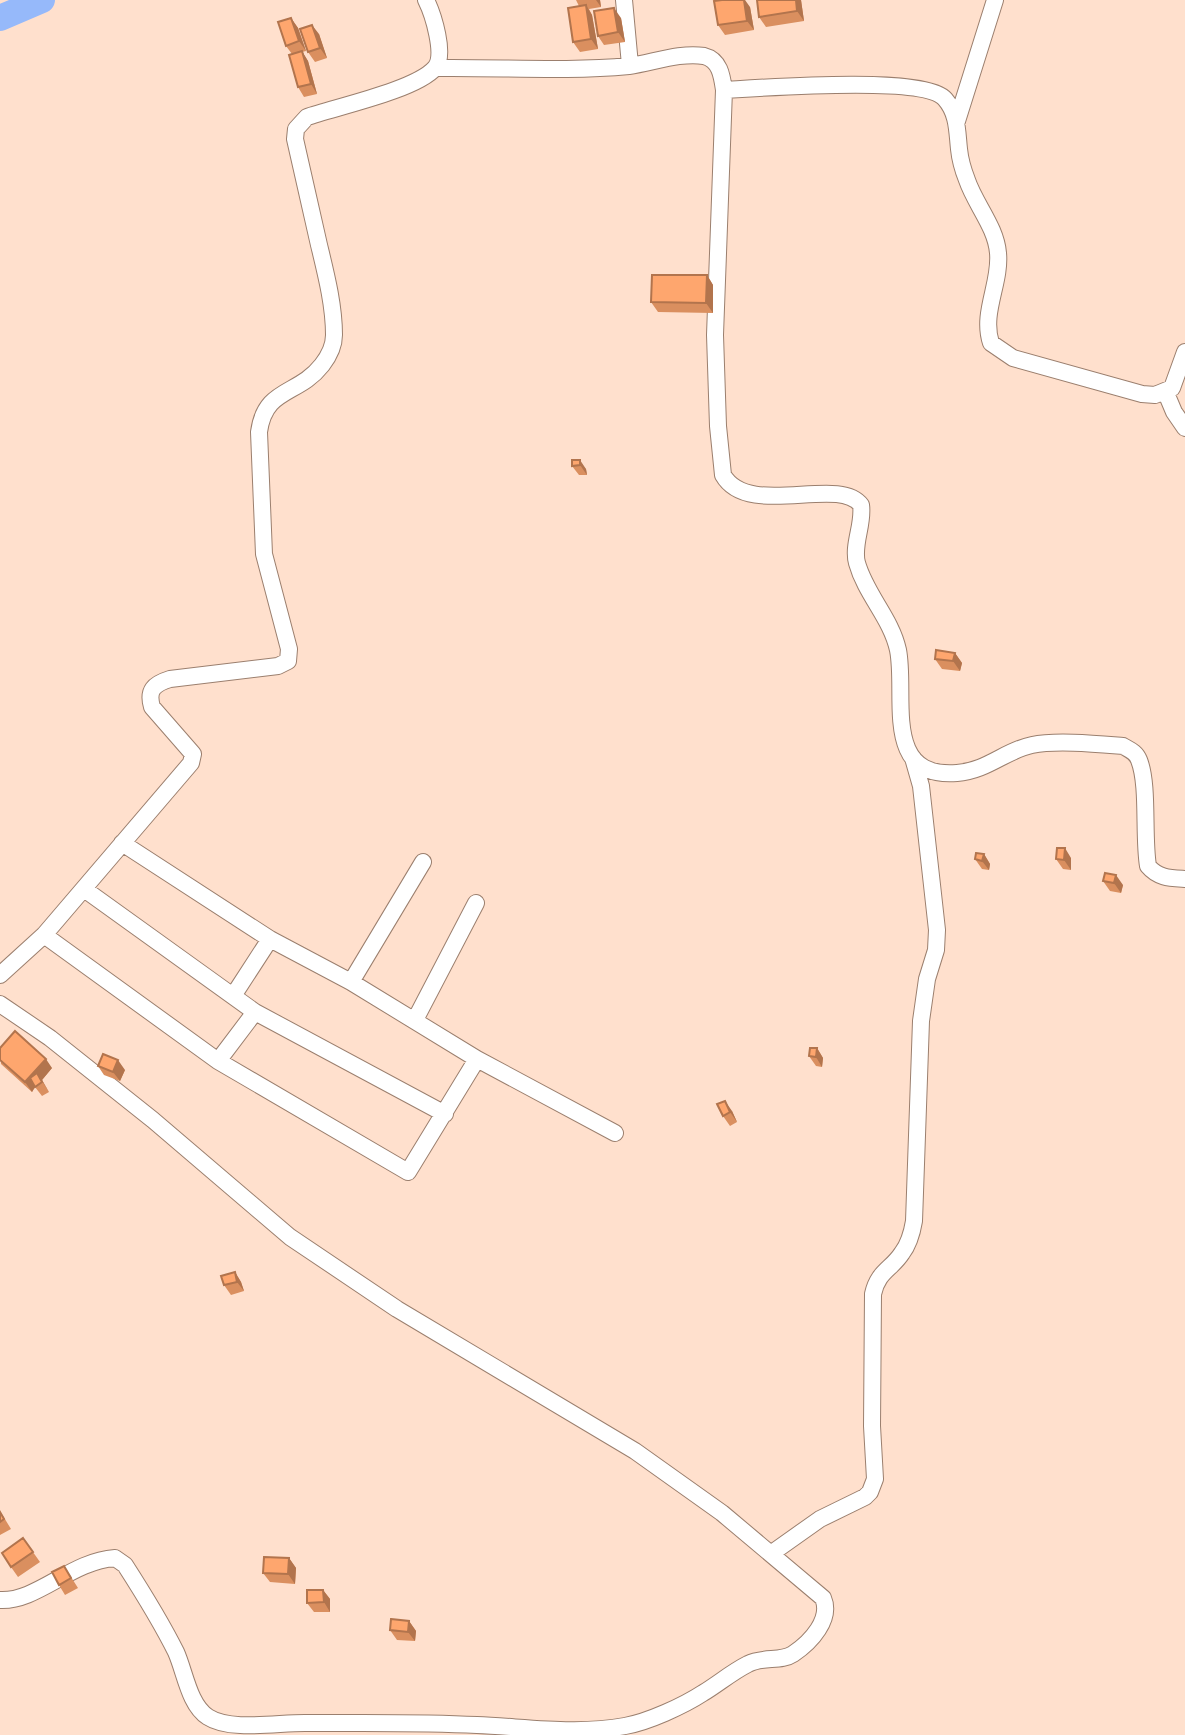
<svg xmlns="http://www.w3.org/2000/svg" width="1185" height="1735" viewBox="0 0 1185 1735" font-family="Ubuntu,sans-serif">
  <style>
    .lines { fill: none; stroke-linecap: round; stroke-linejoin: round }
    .river { stroke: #96b9fa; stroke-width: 26 }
    .street-casing { stroke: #9b7f6e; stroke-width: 18 }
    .street { stroke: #fff; stroke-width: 16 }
    .wall { fill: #da8f5f }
    .shaded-wall { fill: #b2744d }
    .building { fill: #fea66e; stroke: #b2744d; stroke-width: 2 }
  </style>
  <rect width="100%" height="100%" fill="#ffe0cd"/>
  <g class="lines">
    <!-- river -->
    <path class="river" d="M0,18L42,0"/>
    <!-- street casing -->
    <g class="street-casing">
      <path id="street" d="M624,0L630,65
        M436,68C500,67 565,72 629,66C652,63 680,52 704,56C720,60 722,76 724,90L715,335L718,426L723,475C748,519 839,475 861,505C864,524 852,545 857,563C866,595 891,618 898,650C907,695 881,779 957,773C987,771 1006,750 1032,745C1056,740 1098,744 1123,746C1130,750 1136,752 1139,760C1149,785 1143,836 1148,866C1158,878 1170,878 1185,879
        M724,90C760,88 925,75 945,99C958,114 957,131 959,149C960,159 963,170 967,180C975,204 996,227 998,253C1001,283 981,313 991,343L1013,358L1142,394L1155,395L1172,388L1185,352
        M957,121L995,0
        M1166,393L1174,412L1185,428
        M122,843L270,939L351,982L477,1059L615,1133
        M84,889L255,1012L445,1114
        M44,935L218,1061L408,1172L477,1059
        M0,975L44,935L191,763L193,754L152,707C147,690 154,684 170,679L278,666L288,661L289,649L264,554L259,432C265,387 298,396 322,365C329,356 334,347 334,335C334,305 326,274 319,245C311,210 303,174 295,139L296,129L307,117C336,107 416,90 435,68C446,55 433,14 426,0
        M351,982L423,862
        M233,996L270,939
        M0,1004L50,1038L153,1120L290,1237L397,1309L635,1451L722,1513L823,1598C832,1619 811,1642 793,1654C781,1662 763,1656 748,1664C732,1672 718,1684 703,1693C683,1706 648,1722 625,1726C577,1735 526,1727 477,1725C421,1722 364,1723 308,1723C281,1722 231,1732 208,1717C189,1705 185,1672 176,1652C161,1622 143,1593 125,1565L115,1558C71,1561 37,1602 0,1600
        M415,1020L476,903
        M218,1061L255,1012
        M772,1553L820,1519L865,1497L870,1492L875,1479L872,1426L873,1294C878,1271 891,1270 902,1253C909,1244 912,1233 914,1221L921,1021L927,979L936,950L937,930L921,786L913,758"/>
    </g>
    <!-- street -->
    <use href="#street" class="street"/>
  </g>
  <!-- wall -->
  <path class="wall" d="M576,0H600L601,7L589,9L592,15L598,49L580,52L573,42L579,6Z
    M801,0L804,21L766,27L759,17Z
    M750,7L754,30L725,35L718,25Z
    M291,18L298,28L306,51L302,52L308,61L317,94L304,97L298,87L292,54L286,46Z
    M621,18L625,42L604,45L598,36Z
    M319,34L327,58L315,62L308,52Z
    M707,275L713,285V313L658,312L651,302Z
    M572,460L586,469L587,475H579L572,466Z
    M955,653L962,663L960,671L942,669L935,659Z
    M984,854L990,864L989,870L982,869L975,859Z
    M1071,858V870L1063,869L1056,859Z
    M1103,881L1123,885L1121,893L1110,891Z
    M0,1048L52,1068L42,1080L49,1092L42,1096L35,1087L32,1092L1,1064Z
    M817,1048L823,1058L822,1067L816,1066L809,1056Z
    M98,1066L125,1070L120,1081L104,1075Z
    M732,1111L737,1122L730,1126L723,1116Z
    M235,1272L241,1282L244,1291L231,1295L224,1285Z
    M0,1511L11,1529L0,1535Z
    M23,1538L40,1562L18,1577L11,1567Z
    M289,1558L296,1568L295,1584L270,1582L263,1573Z
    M64,1566L78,1588L65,1595L59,1585Z
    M323,1590L330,1599V1612H314L307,1603Z
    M409,1621L416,1631L415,1641L397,1640L390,1630Z"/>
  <!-- shaded-wall -->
  <path class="shaded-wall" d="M596,0H600L601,7Z
    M744,0H745L750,7L754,30L747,21Z
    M796,0H801L804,21L797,11Z
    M586,5L592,15L598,49L591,39Z
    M614,8L621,18L625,42L618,32Z
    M291,18L298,28L306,51L299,41Z
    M312,25L319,34L327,58L320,48Z
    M302,51L308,61L317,94L311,84Z
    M707,275L713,285V313L706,303Z
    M580,460L586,469L587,475L580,465Z
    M955,653L962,663L960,671L953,661Z
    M1065,848L1071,858V870L1064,860Z
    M984,854L990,864L989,870L982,861Z
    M1116,875L1123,885L1121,893L1114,883Z
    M817,1048L823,1058L822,1067L816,1057Z
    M46,1059L52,1068L42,1080L49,1092L42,1081L35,1087L32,1092L25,1082Z
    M118,1060L125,1070L120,1081L113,1072Z
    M725,1101L732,1111L737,1122L730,1112Z
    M235,1272L241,1282L244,1291L237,1282Z
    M289,1558L296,1568L295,1584L288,1574Z
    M323,1590L330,1599V1612L324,1602Z
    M409,1621L416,1631L415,1641L408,1632Z"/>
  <!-- building -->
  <path class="building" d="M722,0H744L747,21L718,25L714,1Z
    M757,0H796L797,11L759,17Z
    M586,5L591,39L573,42L568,8Z
    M614,8L618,32L598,36L594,11Z
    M291,18L299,41L286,46L278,22Z
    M312,25L320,48L308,52L300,29Z
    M302,51L311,84L298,87L289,55Z
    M652,275H707L706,303L651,302Z
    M572,460H580V465L572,466Z
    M936,650L955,653L953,661L935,659Z
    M1057,848H1065L1064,860L1056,859Z
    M976,853L984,854L982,861L975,859Z
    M1105,873L1116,875L1114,883L1103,881Z
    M15,1031L46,1059L25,1082L0,1060V1048Z
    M810,1048H817L816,1057L809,1056Z
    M103,1054L118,1060L113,1072L98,1066Z
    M37,1073L42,1082L35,1087L30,1078Z
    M725,1101L730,1112L723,1116L717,1104Z
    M235,1272L237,1282L224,1285L221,1276Z
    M0,1512L4,1519L0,1522Z
    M23,1538L33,1552L11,1567L2,1553Z
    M264,1557L289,1558L288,1574L263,1573Z
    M64,1566L71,1578L59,1585L52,1572Z
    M307,1590H323L324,1602L307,1603Z
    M391,1619L409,1621L408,1632L390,1630Z"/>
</svg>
